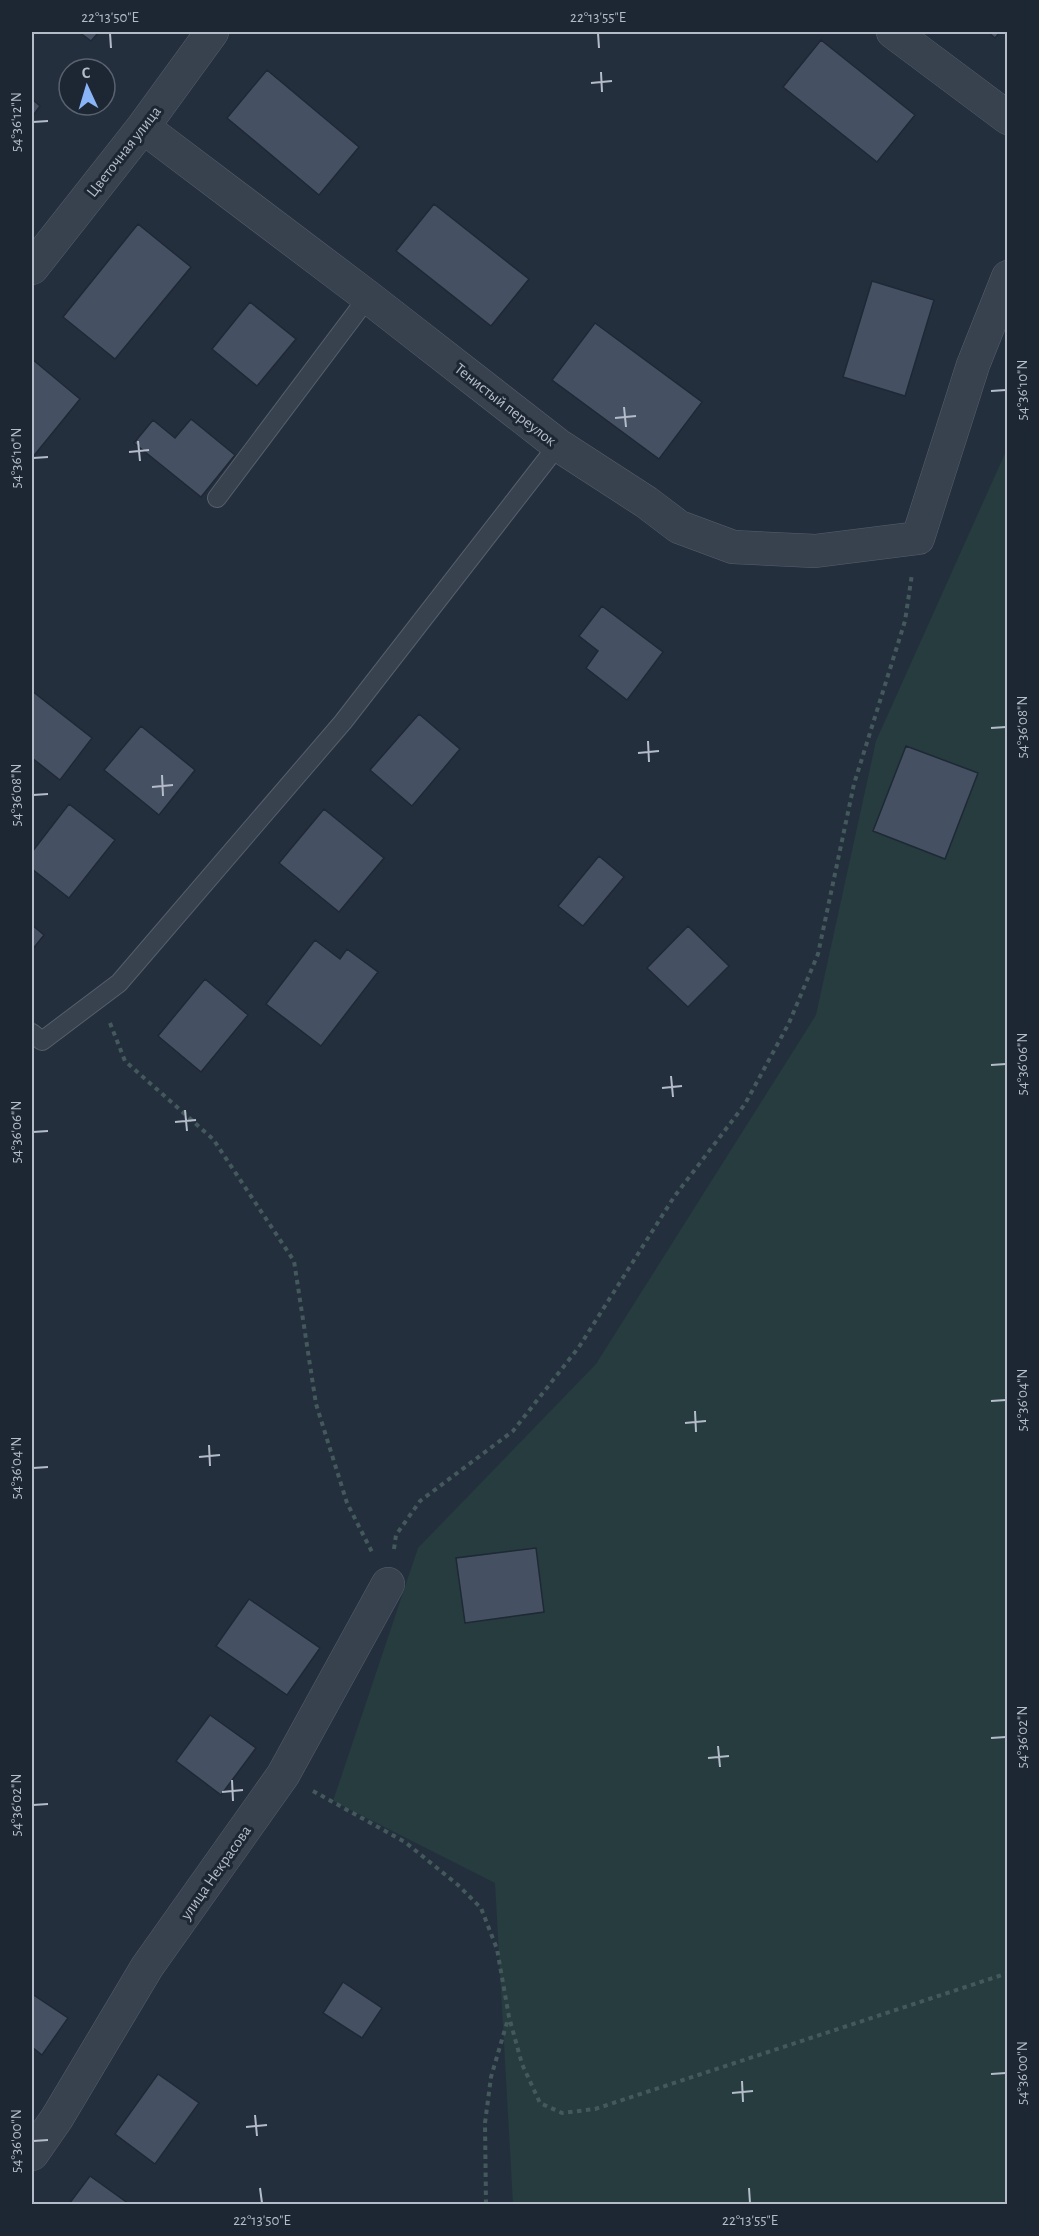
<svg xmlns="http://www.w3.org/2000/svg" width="1039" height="2236" viewBox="0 0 1039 2236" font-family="'Alegreya Sans',sans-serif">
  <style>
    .green { fill: #263c3f }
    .building { fill: #455162; stroke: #1f2835; stroke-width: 1.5 }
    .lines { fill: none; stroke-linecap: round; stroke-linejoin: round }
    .service-casing { stroke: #565f6c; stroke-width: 20 }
    .minor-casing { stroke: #565f6c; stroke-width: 34 }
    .path { stroke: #44595c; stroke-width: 4; stroke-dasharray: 4.5 4.5; stroke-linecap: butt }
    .service { stroke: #38414e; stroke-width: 18 }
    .minor { stroke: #38414e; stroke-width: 33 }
    .ticks { fill: none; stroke: #b4bcc9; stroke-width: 2 }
    .labels { text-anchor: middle; stroke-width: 6; stroke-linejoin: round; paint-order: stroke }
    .street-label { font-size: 16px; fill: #b4bcc9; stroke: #1d2633 }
    .neatline { fill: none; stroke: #b4bcc9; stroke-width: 2 }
    .ticks-label { font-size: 15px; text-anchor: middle; fill: #b4bcc9 }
  </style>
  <rect width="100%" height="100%" fill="#242f3e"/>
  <!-- green -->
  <path class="green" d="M1007,449V2204H513L495,1883L333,1801L418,1548L596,1364L816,1015L876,741Z"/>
  <!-- building -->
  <path class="building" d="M79,32H99L91,41Z
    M988,32H1000L995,38Z
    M821,40L915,115L877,162L783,87Z
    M267,70L359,147L319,195L227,118Z
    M32,99L40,106L32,117Z
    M434,204L529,279L491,326L396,251Z
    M138,224L191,267L115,359L63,317Z
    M872,281L934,300L905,396L843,377Z
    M250,302L296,339L257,386L212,349Z
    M595,323L702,402L659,459L552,380Z
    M32,359L80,399L32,458Z
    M191,419L235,455L201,497L134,443L153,420L175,438Z
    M602,606L663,652L627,700L586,668L598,651L579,636Z
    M32,691L92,738L60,780L32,758Z
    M419,714L460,749L412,806L370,770Z
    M141,726L195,770L159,815L104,770Z
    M906,746L978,773L945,859L873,831Z
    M69,804L115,840L69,898L32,869V852Z
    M324,809L384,858L339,912L279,863Z
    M599,856L624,877L583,926L558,906Z
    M32,925L44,935L32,950Z
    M688,926L729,966L688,1007L647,968Z
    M315,940L340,959L347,949L378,972L321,1046L266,1004Z
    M205,979L248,1015L201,1072L158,1036Z
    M536,1548L544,1612L465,1623L456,1558Z
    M249,1599L320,1648L287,1695L216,1646Z
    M210,1715L256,1748L221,1795L176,1761Z
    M343,1982L382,2008L362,2038L323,2013Z
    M32,1994L68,2018L42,2055L32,2047Z
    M158,2074L199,2103L155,2164L115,2134Z
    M90,2176L129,2204H69Z"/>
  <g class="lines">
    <!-- service casing -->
    <g class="service-casing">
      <path id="service" d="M217,498L368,297
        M32,1033L42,1041L119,983L343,722L558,445"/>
    </g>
    <!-- minor casing -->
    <g class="minor-casing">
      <path id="minor" d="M893,32L1008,118
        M143,127L368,297L558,445L646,502L679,527L733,547L815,551L918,538L973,365L1008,277
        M32,268L143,127L212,32
        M32,2154L57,2118L147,1967L283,1775L388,1584"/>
    </g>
    <!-- path -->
    <path class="path" d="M110,1023L125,1061L213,1139L294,1261L316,1404L347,1503L373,1554
      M394,1549L396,1535L420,1501L513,1431L579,1347L674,1197L745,1104L789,1023L818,954L854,784L905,621L912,574
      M313,1791L405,1842L458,1885L481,1908L497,1949L509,2017L522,2064L540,2103L562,2113L595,2109L1008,1973
      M486,2204L485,2123L491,2077L508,2019"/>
    <!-- service -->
    <use href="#service" class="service"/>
    <!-- minor -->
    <use href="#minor" class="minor"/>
  </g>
  <!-- ticks -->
  <path class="ticks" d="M110,33L111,48M598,33L599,48M601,72L602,92M591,83L612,81M33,122L48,121M991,391L1006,390M624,407L626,427M615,418L636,416M138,441L140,461M129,452L149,450M33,458L48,457M991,728L1006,727M648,741L649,762M638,753L659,751M162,775L163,796M152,787L173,785M33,795L48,794M991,1065L1006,1064M671,1076L673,1097M662,1088L682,1086M185,1110L187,1131M175,1122L196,1120M33,1132L48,1131M991,1401L1006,1400M695,1411L696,1432M685,1423L706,1421M209,1445L210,1466M199,1457L220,1455M33,1468L48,1467M991,1738L1006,1737M718,1746L720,1767M708,1758L729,1756M232,1780L233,1801M222,1792L243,1790M33,1805L48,1804M991,2074L1006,2073M742,2081L743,2102M732,2093L753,2091M255,2115L257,2136M246,2127L267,2125M33,2141L48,2140M260,2188L262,2203M749,2188L750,2203"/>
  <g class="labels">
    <!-- street labels -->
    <g class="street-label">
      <text transform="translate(123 151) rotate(-52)" y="6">Цветочная улица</text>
      <text transform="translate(506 404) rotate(38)" y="6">Тенистый переулок</text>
      <text transform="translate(215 1872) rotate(-55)" y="6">улица Некрасова</text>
    </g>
  </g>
  <!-- border -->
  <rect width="1039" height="2236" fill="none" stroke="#1d2633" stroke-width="66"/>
  <!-- north arrow -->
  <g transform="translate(87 87) rotate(356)"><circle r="28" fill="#1d2633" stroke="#59626f" stroke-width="1.5"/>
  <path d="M0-4.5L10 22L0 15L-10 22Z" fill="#8ab4f8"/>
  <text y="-9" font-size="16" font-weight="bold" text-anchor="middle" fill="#b4bcc9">С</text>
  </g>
  <rect x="33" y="33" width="973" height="2170" class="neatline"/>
  <g class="ticks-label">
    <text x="110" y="22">22°13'50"E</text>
    <text x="598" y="22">22°13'55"E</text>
    <text transform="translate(16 122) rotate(-90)" y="5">54°36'12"N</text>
    <text transform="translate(1022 390) rotate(-90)" y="5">54°36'10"N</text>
    <text transform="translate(16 458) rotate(-90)" y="5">54°36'10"N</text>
    <text transform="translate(1022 727) rotate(-90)" y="5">54°36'08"N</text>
    <text transform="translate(16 795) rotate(-90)" y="5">54°36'08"N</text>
    <text transform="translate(1022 1064) rotate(-90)" y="5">54°36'06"N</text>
    <text transform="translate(16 1132) rotate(-90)" y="5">54°36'06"N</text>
    <text transform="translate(1022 1400) rotate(-90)" y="5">54°36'04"N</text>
    <text transform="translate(16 1468) rotate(-90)" y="5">54°36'04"N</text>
    <text transform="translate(1022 1737) rotate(-90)" y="5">54°36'02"N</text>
    <text transform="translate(16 1805) rotate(-90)" y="5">54°36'02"N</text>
    <text transform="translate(1022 2073) rotate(-90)" y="5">54°36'00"N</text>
    <text transform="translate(16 2141) rotate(-90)" y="5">54°36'00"N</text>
    <text x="262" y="2225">22°13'50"E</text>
    <text x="750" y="2225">22°13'55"E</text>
  </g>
</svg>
